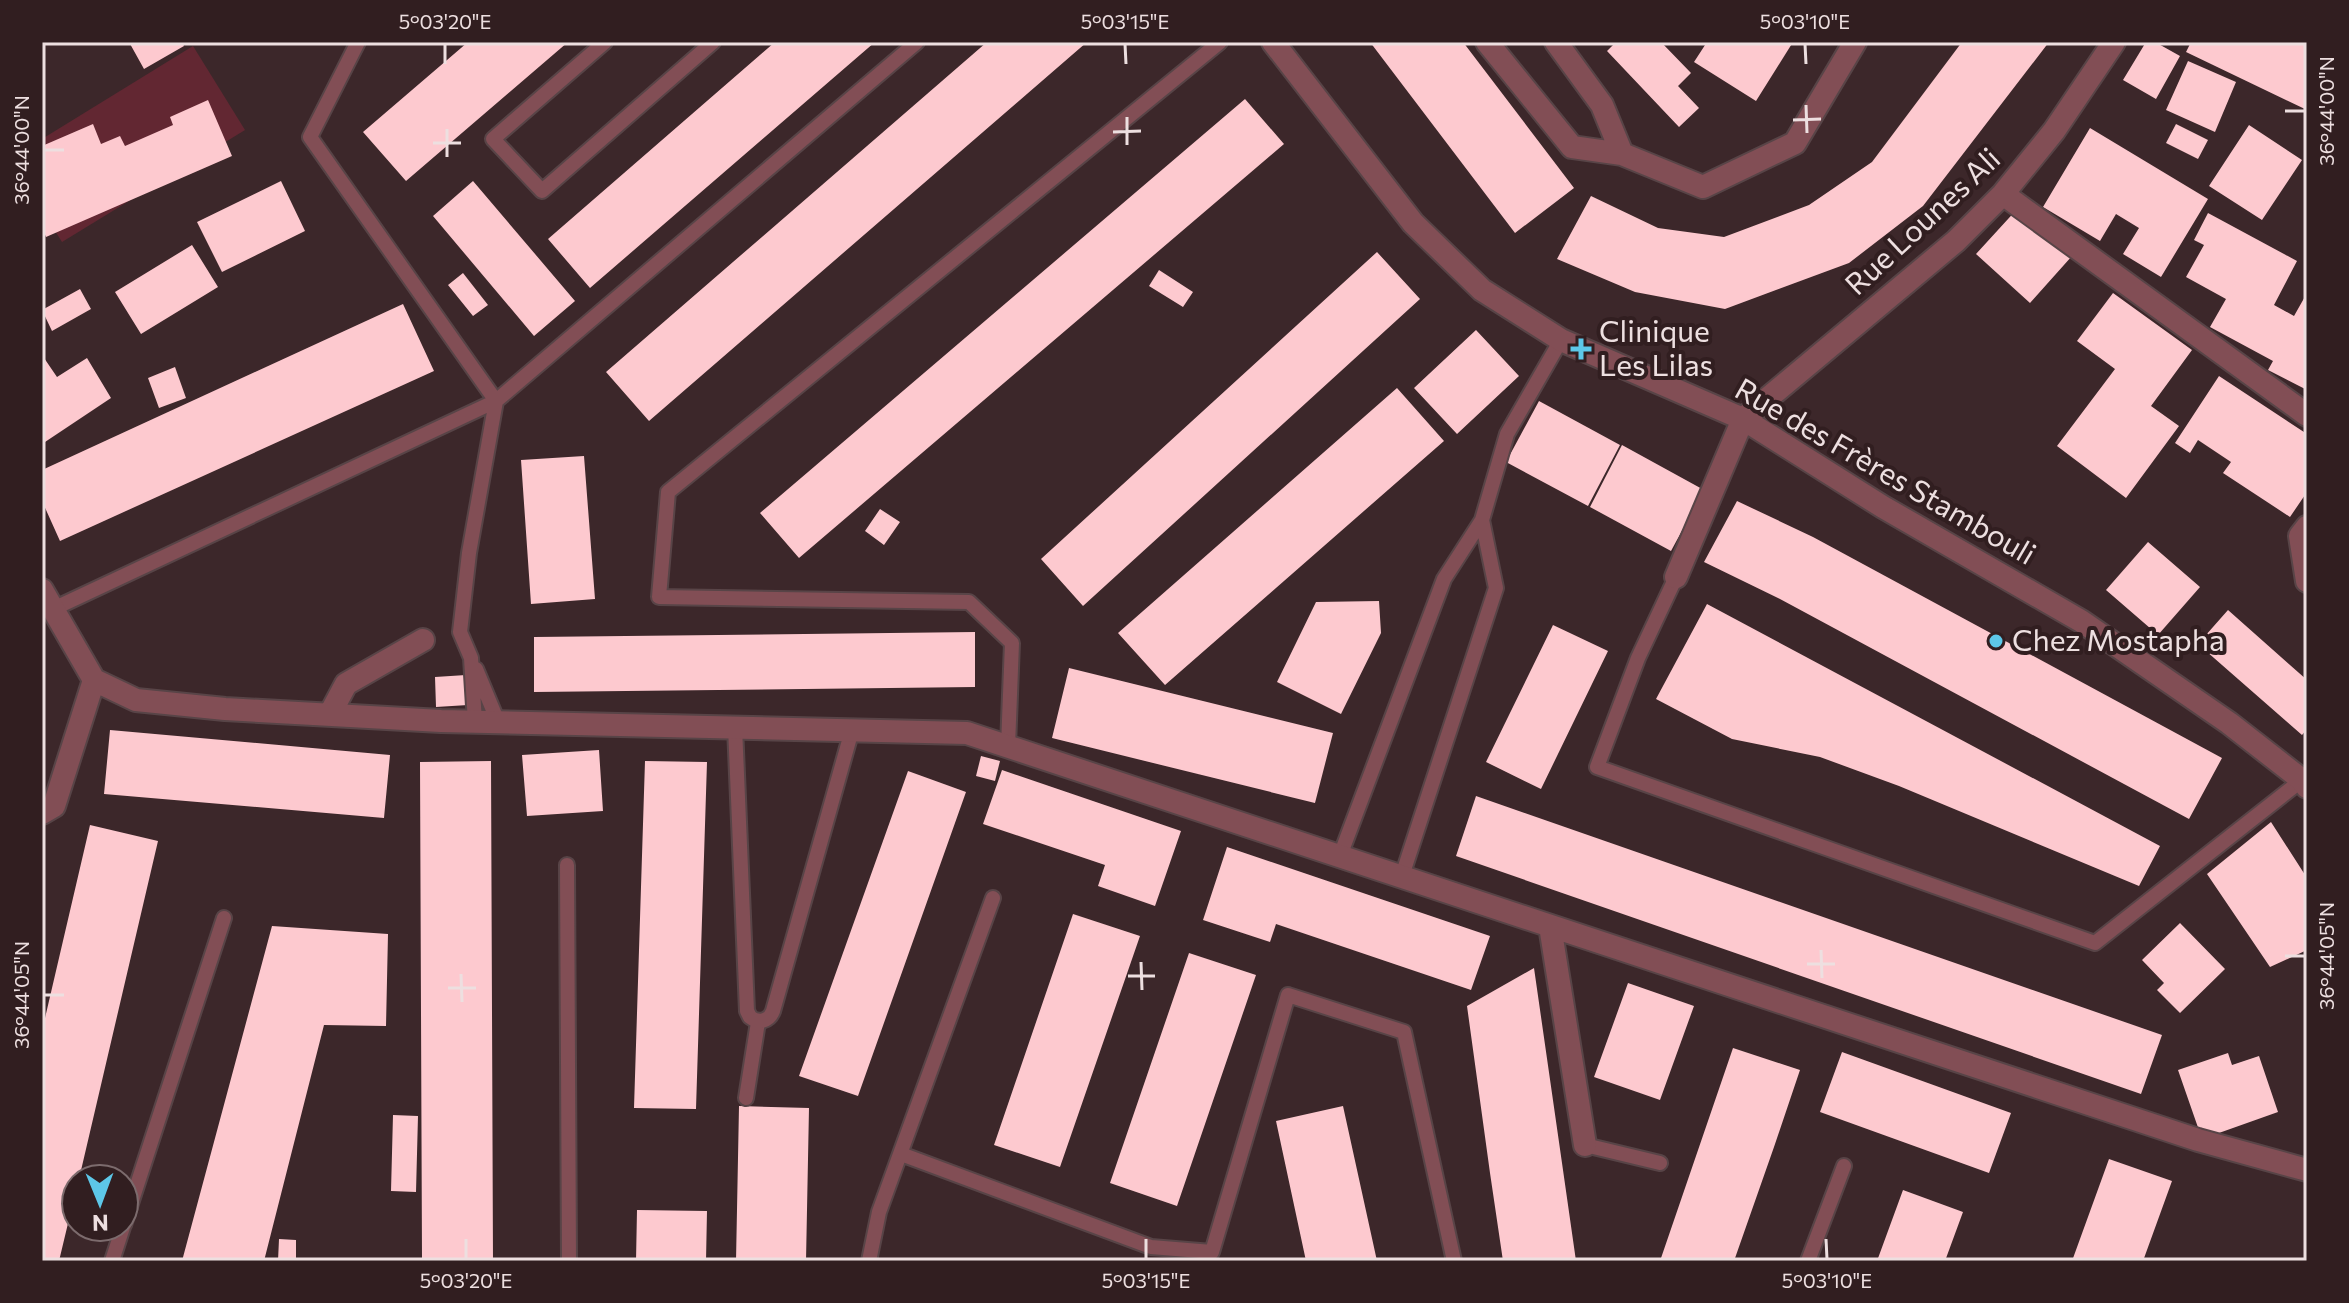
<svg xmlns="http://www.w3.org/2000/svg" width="2349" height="1303" viewBox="0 0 2349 1303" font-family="Commissioner,sans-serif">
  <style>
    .green { fill: #622732 }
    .building { fill: #fdc9cf }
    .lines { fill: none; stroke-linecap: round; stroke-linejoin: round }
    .service-casing { stroke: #584447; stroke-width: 18 }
    .minor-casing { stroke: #584447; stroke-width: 26 }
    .service { stroke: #824e55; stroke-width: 14 }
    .minor { stroke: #824e55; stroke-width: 22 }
    .ticks { fill: none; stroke: #eddfe0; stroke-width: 3 }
    .poi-dot { fill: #5dc7e8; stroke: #311e20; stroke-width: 3 }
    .labels { text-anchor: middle; stroke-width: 8; stroke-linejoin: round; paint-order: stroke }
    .street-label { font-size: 30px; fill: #eddfe0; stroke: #311e20 }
    .poi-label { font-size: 30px; fill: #eddfe0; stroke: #311e20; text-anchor: start }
    .neatline { fill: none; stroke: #eddfe0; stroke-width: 3 }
    .ticks-label { font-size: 20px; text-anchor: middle; fill: #eddfe0 }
  </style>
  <rect width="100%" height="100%" fill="#3c272a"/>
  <!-- green -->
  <path class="green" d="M193,46L245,130L62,242L42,210V139Z"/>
  <!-- building -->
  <path class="building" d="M129,42H182L184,46L144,69Z
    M468,42H568L406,181L363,132Z
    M775,42H875L590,288L548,239Z
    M987,42H1087L649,421L606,372Z
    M1370,42H1463L1574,188L1515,233Z
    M1616,42H1661L1691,73L1678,86L1699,108L1679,127L1607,51Z
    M1707,42H1793L1756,101L1694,62Z
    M1962,42H2049L1923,206L1849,263L1725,309L1635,292L1557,259L1591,196L1658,228L1724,237L1809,205L1872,162Z
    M2146,42H2155L2180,56L2156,99L2123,80Z
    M2191,42H2307V110L2186,52Z
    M2188,61L2236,82L2215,132L2166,110Z
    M1245,99L1284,144L799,558L760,513Z
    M208,100L232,156L46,237L42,228V146L93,124L101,144L120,136L125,146L173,125L170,117Z
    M2176,124L2208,140L2198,159L2166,143Z
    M2249,125L2302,160L2262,220L2209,186Z
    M2090,128L2208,199L2161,277L2123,254L2139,228L2116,214L2100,241L2043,207Z
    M281,181L305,231L222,272L197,222Z
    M473,181L575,301L534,336L433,216Z
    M2019,207L2072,256L2030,303L1976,254Z
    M2208,213L2297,261L2274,305L2294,316L2307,293V390L2268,370L2273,361L2210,327L2226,299L2186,277L2204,245L2194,240Z
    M192,245L218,287L141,334L115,292Z
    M1377,252L1420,299L1083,606L1041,559Z
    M1159,270L1193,292L1183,307L1149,286Z
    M463,273L488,305L473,316L448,285Z
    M80,289L91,309L52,331L42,310Z
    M2113,293L2192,350L2151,406L2179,426L2126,498L2057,446L2115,369L2077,341Z
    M403,304L434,371L60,541L42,501V470Z
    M1476,330L1519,376L1457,434L1414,388Z
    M42,355L57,377L87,358L111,398L42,444Z
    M175,367L186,398L159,408L148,378Z
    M2219,376L2307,434V492L2290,517L2223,473L2231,462L2198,440L2190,453L2175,443Z
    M1397,388L1444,441L1165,685L1118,633Z
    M1539,401L1620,445L1588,506L1506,462Z
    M1622,445L1704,490L1671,551L1590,507Z
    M584,456L595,599L531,604L521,460Z
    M1737,501L1813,537L2222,758L2189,819L1780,599L1704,562Z
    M880,509L900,522L884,545L865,531Z
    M2148,542L2200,587L2158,635L2106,590Z
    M1379,601L1381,633L1341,714L1277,682L1316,602Z
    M1707,604L2160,846L2139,886L1899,786L1820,757L1732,739L1656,699Z
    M2228,610L2307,680V729L2302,735L2198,644Z
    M1553,625L1608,651L1541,789L1486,762Z
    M975,632V687L534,692V637Z
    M1069,668L1333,733L1315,803L1052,738Z
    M466,675L468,705L436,707L435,677Z
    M110,730L390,755L384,818L104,794Z
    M599,750L603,811L527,816L522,755Z
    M981,756L1000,761L995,781L976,776Z
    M491,761L493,1261H422L420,762Z
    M645,761L707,762L696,1109L634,1108Z
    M1002,770L1181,831L1155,906L1098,886L1105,865L983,824Z
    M908,771L966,792L858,1096L799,1076Z
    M1476,796L2162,1035L2141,1094L1456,856Z
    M2271,822L2307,878V950L2270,967L2207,874Z
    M90,825L158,841L79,1179H76V1190L59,1261H42V1031Z
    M1227,847L1490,936L1471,990L1276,924L1270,942L1203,920Z
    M1073,914L1140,936L1060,1167L994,1145Z
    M2180,923L2225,969L2180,1013L2157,990L2164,983L2142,960Z
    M272,926L388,934L386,1026L324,1025L264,1261H182Z
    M1189,953L1256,975L1177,1206L1110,1183Z
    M1534,968L1562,1163L1576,1261H1503L1490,1173L1467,1006Z
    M1628,983L1694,1006L1660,1100L1594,1077Z
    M1733,1048L1800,1070L1774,1147L1734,1261H1660Z
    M1842,1052L2011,1113L1989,1173L1820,1112Z
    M2228,1053L2232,1065L2259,1056L2278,1112L2202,1139L2178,1070Z
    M739,1106L809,1108L806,1261H736Z
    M1343,1106L1377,1261H1306L1276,1121Z
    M393,1115L418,1116L416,1192L391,1191Z
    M2109,1159L2172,1181L2143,1261H2072Z
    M1903,1190L1963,1212L1945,1261H1877Z
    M637,1210L707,1211L706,1261H636Z
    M279,1239L296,1240V1261H278Z"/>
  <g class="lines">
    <!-- service casing -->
    <g class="service-casing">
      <path id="service" d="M358,42L310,137L496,401L469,553L460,632L471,658L475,722
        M605,42L493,139L542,191L713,42
        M1676,577L1638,658L1597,767L2095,943L2302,780
        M53,609L496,401L917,42
        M476,669L498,722
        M735,727L747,1011L750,1017C759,1024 769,1021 773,1011L852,730
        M1008,746L1012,643L969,602L659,597L668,492L1220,42
        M1340,856L1444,579L1482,520L1507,434L1561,340
        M567,865L569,1261
        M1402,876L1496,588L1482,520
        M746,1098L758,1022
        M1585,1145L1660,1163
        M901,1154L1151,1247L1212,1252L1288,995L1404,1032L1454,1261
        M124,1225L224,918
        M112,1261L123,1227
        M869,1261L879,1212L993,898
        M1808,1261L1844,1166"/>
    </g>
    <!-- minor casing -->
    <g class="minor-casing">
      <path id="minor" d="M1273,42L1413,223L1482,290L1561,340L1743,419L1883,507L2081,621L2229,723L2302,780L2307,787
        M1487,42L1572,147L1622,154L1703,187L1795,143L1855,42
        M1556,42L1602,105L1622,154
        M2003,194L2307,415
        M2307,527L2300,536L2307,581
        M1676,577L1743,419L1956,241L2003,194L2054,131L2114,42
        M42,590L94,680L136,700L225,709L441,721L967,733L2198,1140L2307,1170
        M330,714L346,684L423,640
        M42,813L54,806L94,680
        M1550,926L1585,1145"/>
    </g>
    <!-- service -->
    <use href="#service" class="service"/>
    <!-- minor -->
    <use href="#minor" class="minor"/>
  </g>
  <!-- ticks -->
  <path class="ticks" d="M445,44V64M1125,44L1126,64M1805,44L1806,64M1806,105L1807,133M2285,111H2305M1127,117V145M1793,120L1821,119M447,129V157M1113,132L1141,131M433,143H461M44,150H64M1821,950L1822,978M2285,956H2305M1141,962L1142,990M1807,964H1835M461,974L462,1002M1128,976H1155M448,988H476M44,995H64M466,1239V1259M1146,1239V1259M1826,1239L1827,1259"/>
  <!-- markers -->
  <g class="poi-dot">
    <path d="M1577 337h8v8h8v8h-8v8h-8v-8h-8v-8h8z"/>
    <circle cx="1996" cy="641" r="8"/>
  </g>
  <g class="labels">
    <!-- street labels -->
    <g class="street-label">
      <text transform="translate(1923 222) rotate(-43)" y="10">Rue Lounes Ali</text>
      <text transform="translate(1885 472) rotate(30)" y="10">Rue des Frères Stambouli</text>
    </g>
    <!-- poi labels -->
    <g class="poi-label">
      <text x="1599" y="342">Clinique<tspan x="1599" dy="34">Les Lilas</tspan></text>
      <text x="2012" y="651">Chez Mostapha</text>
    </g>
  </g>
  <!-- border -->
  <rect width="2349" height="1303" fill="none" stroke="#311e20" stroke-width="88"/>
  <!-- north arrow -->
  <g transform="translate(100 1203) rotate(179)"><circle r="38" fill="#311e20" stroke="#7c6b6d" stroke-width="2"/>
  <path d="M0-6L14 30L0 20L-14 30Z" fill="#5dc7e8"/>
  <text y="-12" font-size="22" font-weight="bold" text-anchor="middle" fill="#eddfe0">N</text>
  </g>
  <rect x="44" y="44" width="2261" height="1215" class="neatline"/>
  <g class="ticks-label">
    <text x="445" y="29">5°03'20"E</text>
    <text x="1125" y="29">5°03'15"E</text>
    <text x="1805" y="29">5°03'10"E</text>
    <text transform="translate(2327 111) rotate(-90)" y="7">36°44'00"N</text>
    <text transform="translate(22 150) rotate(-90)" y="7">36°44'00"N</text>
    <text transform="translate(2327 956) rotate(-90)" y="7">36°44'05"N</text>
    <text transform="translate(22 995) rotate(-90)" y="7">36°44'05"N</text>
    <text x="466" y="1288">5°03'20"E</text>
    <text x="1146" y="1288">5°03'15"E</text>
    <text x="1827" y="1288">5°03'10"E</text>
  </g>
</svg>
